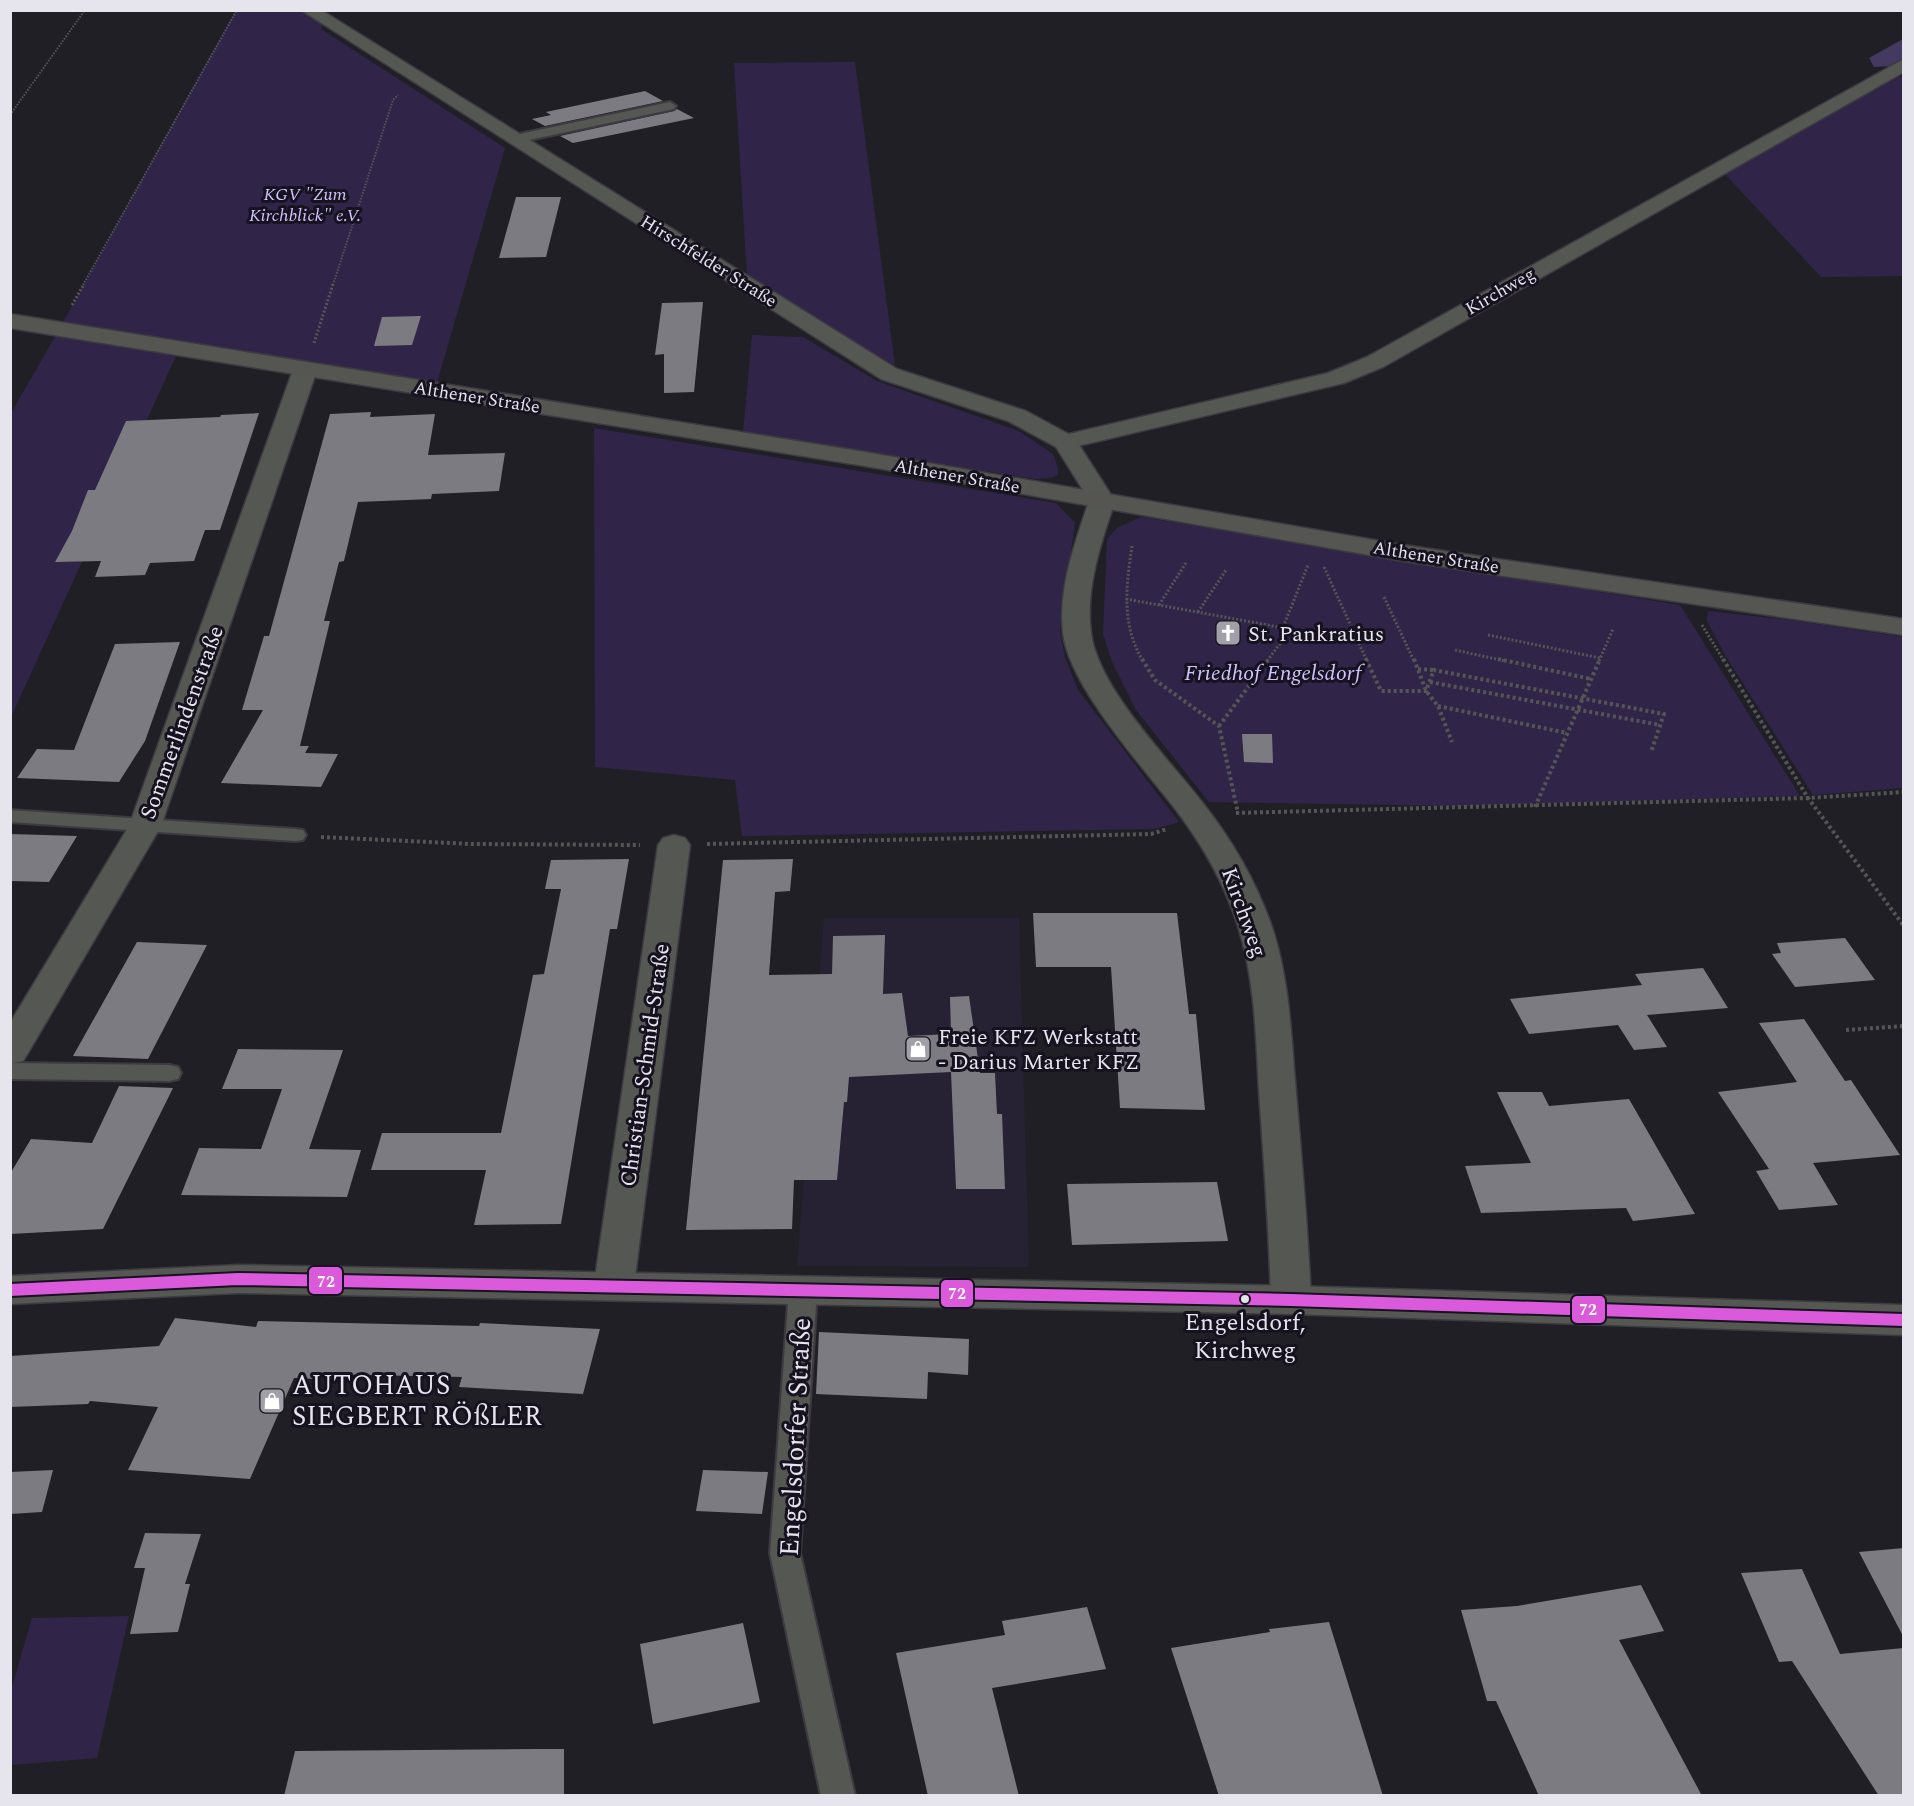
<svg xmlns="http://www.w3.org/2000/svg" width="1914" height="1806" viewBox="0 0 1914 1806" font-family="Spectral,serif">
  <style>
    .built { fill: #262133 }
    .green { fill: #302549 }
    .forest { fill: #443960 }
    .building { fill: #7d7b82 }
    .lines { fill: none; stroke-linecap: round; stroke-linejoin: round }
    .service-casing { stroke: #3d3b41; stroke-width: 4 }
    .minor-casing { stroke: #3d3b41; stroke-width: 3 }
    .tertiary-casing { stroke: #3d3b41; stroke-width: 3 }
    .secondary-casing { stroke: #3d3b41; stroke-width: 3 }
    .path-far2 { stroke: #555; stroke-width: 2; stroke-dasharray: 1.5 1.5; stroke-linecap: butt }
    .path-far1 { stroke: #555; stroke-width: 3; stroke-dasharray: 2 2; stroke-linecap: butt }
    .path { stroke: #555; stroke-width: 4; stroke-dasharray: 3 3; stroke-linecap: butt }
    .service { fill: #555752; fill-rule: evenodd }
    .minor { fill: #555752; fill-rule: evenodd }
    .tertiary { fill: #555752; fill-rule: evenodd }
    .secondary { fill: #555652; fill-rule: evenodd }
    .bus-1-casing { stroke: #16121f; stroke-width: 16 }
    .bus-1 { stroke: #db5adb; stroke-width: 12 }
    .bus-dot { fill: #e6e4ed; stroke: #16121f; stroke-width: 2 }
    .labels { text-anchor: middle; stroke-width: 6; stroke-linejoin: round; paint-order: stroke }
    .far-park-label { font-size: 18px; font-style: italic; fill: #d1c2fd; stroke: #16121f }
    .far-street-label { font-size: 18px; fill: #e6e4ed; stroke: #16121f }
    .poi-label { font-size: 22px; fill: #e6e4ed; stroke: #16121f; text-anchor: start }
    .park-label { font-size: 22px; font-style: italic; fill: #d1c2fd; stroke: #16121f }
    .street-label { font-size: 22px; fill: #e6e4ed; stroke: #16121f }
    .near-bus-label { font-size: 24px; fill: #e6e4ed; stroke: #16121f }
    .near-poi-label { font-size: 27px; fill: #e6e4ed; stroke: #16121f; text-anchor: start }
    .near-street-label { font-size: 27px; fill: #e6e4ed; stroke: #16121f }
    .line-badge { stroke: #16121f; stroke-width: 2 }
    .badge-label { font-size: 16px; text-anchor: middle; font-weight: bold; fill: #fff }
  </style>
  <rect width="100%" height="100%" fill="#201f26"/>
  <!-- built -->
  <path class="built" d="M824,918H1019L1029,1267L797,1266Z"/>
  <!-- green -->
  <path class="green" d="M235,11H329L321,29L505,148L437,383L182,343L11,717V413L56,335Z
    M855,62L895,366L747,276L734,63Z
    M1890,77H1903V276L1821,277L1723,172Z
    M752,335L803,337L877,381L1019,431L1053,454L1058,469V475L1051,478L1035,479L743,433Z
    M594,428L1056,503L1075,523L1060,631L1065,657L1078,690L1179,822L1155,829L742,836L735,780L595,767Z
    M1141,517L1680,605L1800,796L1457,806L1209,802L1136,710L1112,662L1103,634L1107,539L1117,528Z
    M1708,611L1790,620L1903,637V788L1813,795L1724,653L1707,621Z
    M129,1616L97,1758L11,1765V1690L32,1618Z"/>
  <!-- forest -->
  <path class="forest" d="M1903,39V58L1890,66L1874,67L1869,58Z"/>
  <!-- building -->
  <path class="building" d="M645,91L663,101L545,126L532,119L551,115L546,112Z
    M677,109L694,118L573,143L560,136L674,111Z
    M516,197H561L546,257L499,258Z
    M703,302L694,392L664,393V354L655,355L662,303Z
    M421,316L412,345L374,346L382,317Z
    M371,412L370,417L435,414L428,455L505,453L499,491L432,494L431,499L358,502L344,561L339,562L324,621H330L300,746H309L305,753L338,754L321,787L221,783L263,710H242L264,636H269L330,414Z
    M259,413L220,530H205L194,561L150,563L145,575L95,577L101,561L55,562L72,531L88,490H95L126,421L220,417L221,415Z
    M180,642L145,741L119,782L17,778L37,749L74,750L115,644Z
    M1242,734H1272L1273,763L1244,762Z
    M10,834L77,836L49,882L10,881Z
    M629,859L617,929H610L561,1224L474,1225L486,1170H371L382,1133H501L533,975L544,974L561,889H545L551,860Z
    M793,859L790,891L775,892L769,975L832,974L833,936L885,935L883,994L902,993L908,1036L951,1034L950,997L969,996L980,1073H995L997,1114H1002L1005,1189H956L951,1072L849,1077L847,1102H844L837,1180H794L792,1229L686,1230L723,860Z
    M1033,913H1177L1189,1014H1196L1205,1110L1120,1108L1111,967H1036Z
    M1845,938L1875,980L1795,987L1772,954L1781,953L1777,943Z
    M137,942L207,945L148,1059L73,1056Z
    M1703,968L1728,1008L1647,1015L1667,1047L1634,1050L1618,1025L1529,1034L1510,999L1642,985L1635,974Z
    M1804,1019L1845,1081L1851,1080L1900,1155L1813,1163L1838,1205L1779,1210L1756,1171L1769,1169L1718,1092L1797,1082L1759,1023Z
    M238,1049L343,1050L309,1149L361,1150L347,1197L181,1195L199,1148L261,1149L282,1089H222Z
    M119,1086L173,1088L103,1229L10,1234V1174L31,1139L92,1143Z
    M1497,1092H1542L1549,1106L1629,1099L1695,1214L1633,1221L1626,1208L1481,1213L1465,1166L1531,1163Z
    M1217,1182L1228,1241L1072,1245L1067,1184Z
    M175,1318L256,1327L258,1321L479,1326L480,1323L600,1329L583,1394L459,1387L462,1377L319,1374L317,1379L294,1378L250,1479L128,1470L158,1407L90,1401L88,1404L10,1407V1356L159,1346Z
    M819,1332L969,1339L968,1375L928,1372L927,1399L816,1394Z
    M53,1470L42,1512L10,1514V1472Z
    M703,1470L768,1472L762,1514L696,1511Z
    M145,1533L201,1534L185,1584H190L178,1632L130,1634L145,1568H134Z
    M1904,1548V1638L1859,1552Z
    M1802,1569L1840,1654L1904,1648V1796H1879L1792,1661L1779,1662L1741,1573Z
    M1641,1585L1664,1631L1619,1640L1702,1796H1539L1496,1701H1487L1461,1610L1517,1606Z
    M1087,1607L1106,1669L992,1688L1019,1796H928L896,1653L1005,1635L1002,1621Z
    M1329,1622L1383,1796H1219L1171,1648L1270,1632L1269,1629Z
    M743,1623L760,1702L653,1724L640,1644Z
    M537,1749H564V1796H284L295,1751Z"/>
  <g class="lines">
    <!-- service casing -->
    <g class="service-casing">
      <path id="service" d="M670,102L676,106L674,109L515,143L509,139L515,135Z
        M10,810L295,829L303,830L306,835L303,840L295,841L10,822Z
        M10,1063L169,1065L178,1067L181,1073L178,1079L169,1081L10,1079Z
        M803,1280L813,1283L817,1290L800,1553L855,1796H821L770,1553L789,1290L793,1283Z"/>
    </g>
    <!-- minor casing -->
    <g class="minor-casing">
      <path id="minor" d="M1904,59V72L1383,367L1344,383L1065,449L1056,447L1053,442L1056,437L1328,373L1367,357Z
        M305,363L313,365L317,370L161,826L28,1053L23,1061L10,1064V1023L129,826L293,370L297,365Z
        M1102,493L1111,496L1115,501C1101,543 1085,588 1091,633C1098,688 1168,758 1202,802C1232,840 1256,881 1272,927C1290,981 1291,1037 1296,1092C1302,1162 1308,1231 1311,1300L1305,1310L1291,1314L1277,1310L1271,1300C1269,1230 1264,1161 1259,1092C1256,1036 1255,980 1238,926C1225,885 1205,849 1179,814C1146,770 1069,687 1063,633C1058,588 1075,543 1089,501L1093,496Z
        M674,835L685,838L690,845L634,1285L628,1295L614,1299L600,1295L594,1285L658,845L663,838Z"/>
    </g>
    <!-- tertiary casing -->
    <g class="tertiary-casing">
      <path id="tertiary" d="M301,10H321L897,369L1026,411L1074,437L1115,501L1111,506L1102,509L1093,506L1056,447L1008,421L881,379Z
        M238,1265L1291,1286L1904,1305V1335L1291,1314L238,1293L10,1304V1276Z"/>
    </g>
    <!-- secondary casing -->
    <g class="secondary-casing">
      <path id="secondary" d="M10,314L865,452L1403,545L1904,619V635L1403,561L865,466L10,328Z"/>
    </g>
    <!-- path-far2 -->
    <path class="path-far2" d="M10,115L85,10
      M83,285L237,10
      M333,285L393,100L398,95"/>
    <!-- path-far1 -->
    <path class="path-far1" d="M72,305L84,284
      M314,343L333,284
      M1132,546C1126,586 1121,625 1143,661
      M1324,567L1367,661
      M1384,597L1414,661
      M1126,599L1284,628
      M1159,605L1186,563
      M1198,612L1226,570
      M1702,625L1724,661
      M1488,635L1600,658
      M1455,650L1505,661
      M1267,661L1285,637L1284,625L1308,565
      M1599,661L1613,629"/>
    <!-- path -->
    <path class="path" d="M1142,659L1155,680L1219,726L1238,813
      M1366,659L1381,691H1426L1434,670L1664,714L1651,752
      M1414,659L1426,691L1438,706L1452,742
      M1498,659L1591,679
      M1723,659L1808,798L1904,926
      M1418,669L1434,670
      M1430,682L1660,725
      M1438,706L1567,733
      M1219,726L1269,659
      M1535,807L1600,659
      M1236,813L1808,798L1904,792
      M321,837L472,844L640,845
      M707,844L1151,834L1167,829
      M1846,1030L1904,1026"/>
    <!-- service -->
    <use href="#service" class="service"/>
    <!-- minor -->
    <use href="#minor" class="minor"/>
    <!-- tertiary -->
    <use href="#tertiary" class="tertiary"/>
    <!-- secondary -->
    <use href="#secondary" class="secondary"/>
    <!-- bus-1 casing -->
    <g class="bus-1-casing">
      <path id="bus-1" d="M10,1290L238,1279L1291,1300L1904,1320"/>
    </g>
    <!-- bus-1 -->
    <use href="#bus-1" class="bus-1"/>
  </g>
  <!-- icons -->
  <defs>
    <g id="church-square" transform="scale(1.35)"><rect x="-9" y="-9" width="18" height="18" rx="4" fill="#a19fa7" stroke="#16121f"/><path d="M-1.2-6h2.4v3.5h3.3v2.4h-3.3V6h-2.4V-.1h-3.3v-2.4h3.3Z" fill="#fff"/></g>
    <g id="shop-square" transform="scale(1.35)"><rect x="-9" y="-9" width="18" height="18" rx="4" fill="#a19fa7" stroke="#16121f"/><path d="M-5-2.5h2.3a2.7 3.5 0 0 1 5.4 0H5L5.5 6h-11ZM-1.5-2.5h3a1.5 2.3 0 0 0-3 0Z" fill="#fff"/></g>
  </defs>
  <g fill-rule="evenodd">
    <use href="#church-square" x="1228" y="633"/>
    <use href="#shop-square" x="918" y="1049"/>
    <use href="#shop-square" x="272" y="1401"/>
  </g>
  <!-- markers -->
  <circle class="bus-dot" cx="1245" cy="1299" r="5"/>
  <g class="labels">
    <!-- far-park labels -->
    <g class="far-park-label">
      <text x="305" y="200">KGV "Zum<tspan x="305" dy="21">Kirchblick" e.V.</tspan></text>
    </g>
    <!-- far-street labels -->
    <g class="far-street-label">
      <text transform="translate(709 261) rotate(32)" y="6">Hirschfelder Straße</text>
      <text transform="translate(1500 291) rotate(-30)" y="6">Kirchweg</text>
      <text transform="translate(477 397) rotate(9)" y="6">Althener Straße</text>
      <text transform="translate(957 476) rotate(10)" y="6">Althener Straße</text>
      <text transform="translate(1436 557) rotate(9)" y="6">Althener Straße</text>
    </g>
    <!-- poi labels -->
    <g class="poi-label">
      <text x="1248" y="641">St. Pankratius</text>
      <text x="938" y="1044">Freie KFZ Werkstatt<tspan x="938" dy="25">- Darius Marter KFZ</tspan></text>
    </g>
    <!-- park labels -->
    <g class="park-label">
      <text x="1273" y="680">Friedhof Engelsdorf</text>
    </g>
    <!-- street labels -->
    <g class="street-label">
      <text transform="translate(181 722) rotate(-70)" y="8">Sommerlindenstraße</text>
      <text transform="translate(1245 912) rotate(70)" y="8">Kirchweg</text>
      <text transform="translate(644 1065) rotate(-82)" y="8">Christian-Schmid-Straße</text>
    </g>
    <!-- near-bus labels -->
    <g class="near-bus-label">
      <text x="1245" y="1330">Engelsdorf,<tspan x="1245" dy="28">Kirchweg</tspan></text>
    </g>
    <!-- near-poi labels -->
    <g class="near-poi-label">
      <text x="292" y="1394">AUTOHAUS<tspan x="292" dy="31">SIEGBERT RÖßLER</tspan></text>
    </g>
    <!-- near-street labels -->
    <g class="near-street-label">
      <text transform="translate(795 1437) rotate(-87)" y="9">Engelsdorfer Straße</text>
    </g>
  </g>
  <g class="line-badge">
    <rect x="308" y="1266" width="35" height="29" rx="6" fill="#db5adb"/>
    <rect x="940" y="1279" width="34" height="29" rx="6" fill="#db5adb"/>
    <rect x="1571" y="1295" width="35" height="29" rx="6" fill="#db5adb"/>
  </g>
  <g class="badge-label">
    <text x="326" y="1287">72</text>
    <text x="957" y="1299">72</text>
    <text x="1588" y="1315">72</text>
  </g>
  <!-- border -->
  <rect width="1914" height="1806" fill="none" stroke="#e6e4ed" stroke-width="24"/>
</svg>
